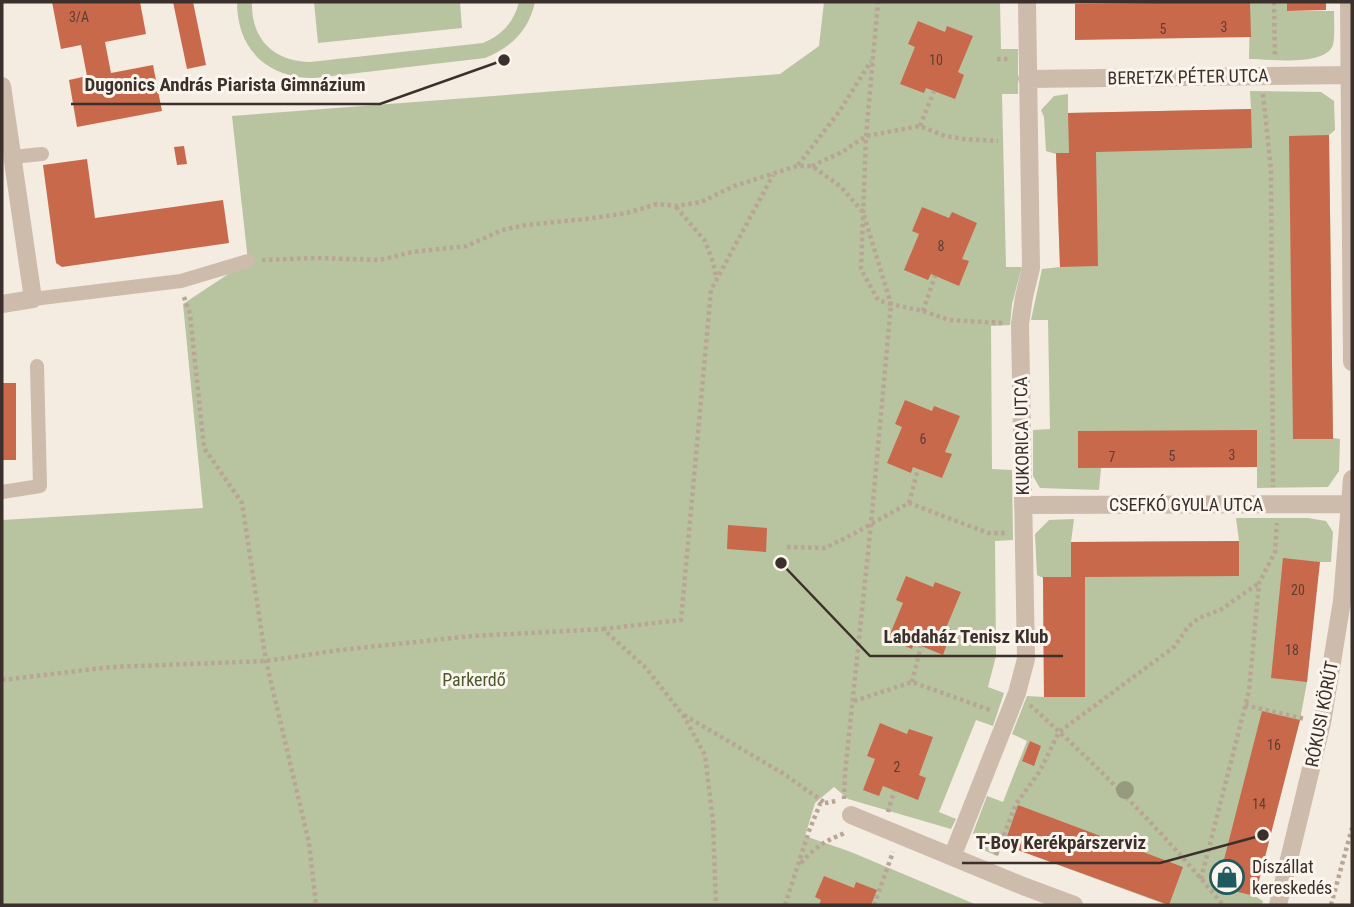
<svg xmlns="http://www.w3.org/2000/svg" width="1354" height="907" viewBox="0 0 1354 907" font-family="'Roboto Condensed',sans-serif">
  <style>
    .green { fill: #b8c4a0 }
    .building { fill: #c8694b }
    .lines { fill: none; stroke-linecap: round; stroke-linejoin: round }
    .path { stroke: #b9a596; stroke-width: 4.5; stroke-dasharray: 3.5 3.5; stroke-linecap: butt }
    .service { stroke: #cdbbac; stroke-width: 14 }
    .minor { stroke: #cdbbac; stroke-width: 18 }
    .tree { fill: #969b7f }
    .labels { text-anchor: middle; stroke-width: 6; stroke-linejoin: round; paint-order: stroke }
    .number-label { font-size: 14px; fill: #5e3e33 }
    .street-label { font-size: 18px; fill: #3b302b; stroke: #fbf5ee }
    .park-label { font-size: 18px; fill: #4a5a2e; stroke: #fbf5ee }
    .poi-label { font-size: 18px; fill: #3b302b; stroke: #fbf5ee; text-anchor: start }
    .leader { fill: none; stroke: #3b302b; stroke-width: 2.5 }
    .callout-dot { fill: #3b302b; stroke: #fbf5ee; stroke-width: 2.5 }
    .callout-label { font-size: 19px; text-anchor: middle; font-weight: bold; fill: #3b302b; stroke: #fbf5ee; stroke-width: 6; stroke-linejoin: round; paint-order: stroke }
  </style>
  <rect width="100%" height="100%" fill="#f4ebe1"/>
  <!-- green -->
  <path class="green" d="M237,2H252C251,39 273,61 310,62L483,43C502,35 514,22 519,2H535C529,30 512,47 485,58L315,78C268,78 237,50 237,2Z
    M314,2H460L462,28L318,43Z
    M824,2H1000L1001,49H1018V94H1002L1006,267H1022L1012,304L1010,325L991,326L992,469L1012,470L1013,540L995,541L996,656L988,687L1004,693L993,726L976,720L939,812L956,819L951,829L848,799L834,787L815,803L805,836L851,852L977,905H2V520L203,508L183,304L248,261L232,116L780,74L819,46Z
    M1250,2H1287V11H1334C1334,20 1335,36 1333,45C1325,67 1269,59 1249,59Z
    M1250,91L1321,92L1334,101L1335,130L1329,135L1333,438L1340,439L1339,471L1328,487L1257,488V467L1101,468L1099,490L1040,488L1033,476V430L1050,429L1048,320H1031L1042,269L1060,267L1056,154L1046,151L1044,117L1041,110L1054,96L1068,94V113L1251,109Z
    M1236,518H1308L1326,521L1333,532L1331,562H1319L1307,682L1300,720L1255,896L1263,901L1262,905H1167L1004,845L997,856L979,848L973,833L987,796L1003,802L1027,741L1012,734L1027,696L1044,697L1043,578L1037,575L1035,534L1049,520L1074,519L1071,542L1239,541Z"/>
  <!-- building -->
  <path class="building" d="M52,2H140L146,34L105,42L111,73L153,65L162,111L77,127L69,80L87,76L81,45L61,49Z
    M173,2H193L206,65L187,69Z
    M1250,2L1251,37L1075,40V4Z
    M1287,2H1326V10L1287,11Z
    M918,21L945,32L947,26L973,36L958,72L964,75L955,99L926,88L924,93L900,84L915,47L908,44Z
    M1251,109L1252,148L1096,152L1098,266L1060,267L1056,153H1069L1068,113Z
    M1329,135L1333,439H1293L1289,136Z
    M184,146L187,164L177,165L174,147Z
    M87,159L95,218L223,200L229,243L62,267L56,263L43,165Z
    M922,207L949,218L952,212L977,223L962,259L969,261L959,286L931,274L928,280L904,270L919,234L912,231Z
    M2,383H16V460H2Z
    M905,400L932,411L934,406L960,416L945,452L952,454L942,478L913,467L911,473L887,463L902,427L895,424Z
    M1257,430V467L1078,468V431Z
    M728,525L767,528L766,552L727,549Z
    M1239,541V576L1085,577V697H1044L1043,577H1071V542Z
    M1283,558L1320,562L1307,682L1271,678Z
    M906,576L933,587L935,582L961,592L946,628L952,630L943,655L914,643L912,649L888,639L903,603L896,600Z
    M1262,711L1300,720L1255,896L1217,887Z
    M880,723L907,734L909,729L933,737L919,775L926,778L918,800L883,786L879,796L863,790L875,759L867,756Z
    M1030,741L1041,746L1034,766L1022,761Z
    M1018,805L1183,867L1169,905L1004,845Z
    M824,876L854,888L856,882L877,890L871,905H819L821,900L815,897Z"/>
  <g class="lines">
    <!-- path -->
    <path class="path" d="M1274,2L1275,57
      M997,59H1009
      M1263,94L1271,170L1273,487
      M920,126L934,91
      M798,165L839,112L871,61
      M812,166L842,152L866,136L920,126L945,136L964,139L998,141
      M676,207L705,241L713,262L716,277
      M262,260L318,258L380,260L412,252L467,246L502,230L526,225L586,219L627,213L657,204L676,206L701,202L734,186L797,166H812L840,186L863,212L891,304L923,311L949,320L1004,323
      M184,297L190,314L204,448L242,503L266,661L309,843L316,905
      M923,311L935,276
      M909,503L918,469
      M787,547L825,548L855,533L909,503L988,533H1005
      M603,629L681,620L711,290L773,175
      M2,680L111,667L266,661L340,650L472,636L603,629L646,668L683,715L705,755L713,822L716,905
      M912,682L921,646
      M854,701L912,682L990,710
      M1030,705C1099,767 1165,834 1223,905
      M1245,705L1305,719
      M684,715L784,774L825,803
      M844,799L845,773L871,524L891,304L878,300L861,269L866,136L878,2
      M888,812L894,791
      M996,855L1016,804L1040,771L1059,732L1174,647L1188,627L1199,618L1220,610L1259,583
      M801,863C815,847 825,841 845,833
      M1201,879L1249,691L1259,583L1275,552L1277,523
      M785,905L809,831L820,804L836,801
      M874,905L893,852
      M1331,905L1352,828"/>
    <!-- service -->
    <path class="service" d="M12,157L42,154
      M33,299L181,281L248,261
      M2,492L40,486L37,366"/>
    <!-- minor -->
    <path class="minor" d="M1349,2L1352,362
      M1027,79L1349,75
      M2,86L33,299L2,304
      M1023,505L1350,504
      M851,815L1023,886L1074,905
      M952,857L1017,693L1026,659L1020,324L1024,297L1031,268L1027,2
      M1278,905L1322,723L1342,601L1352,479"/>
  </g>
  <!-- trees -->
  <circle class="tree" cx="1125" cy="790" r="9"/>
  <!-- icons -->
  <defs>
    <g id="shop-ring" transform="scale(1.75)"><circle r="9.5" fill="#fbf5ee" stroke="#1f5a5e" stroke-width="1.5"/><path d="M-5-2.5h2.3a2.7 3.5 0 0 1 5.4 0H5L5.5 6h-11ZM-1.5-2.5h3a1.5 2.3 0 0 0-3 0Z" fill="#1f5a5e"/></g>
  </defs>
  <g fill-rule="evenodd">
    <use href="#shop-ring" x="1227" y="877"/>
  </g>
  <g class="labels">
    <!-- number labels -->
    <g class="number-label">
      <text x="79" y="22">3/A</text>
      <text x="1224" y="32">3</text>
      <text x="1163" y="34">5</text>
      <text x="936" y="65">10</text>
      <text x="941" y="251">8</text>
      <text x="923" y="444">6</text>
      <text x="1232" y="460">3</text>
      <text x="1172" y="461">5</text>
      <text x="1112" y="462">7</text>
      <text x="1298" y="595">20</text>
      <text x="1292" y="655">18</text>
      <text x="1274" y="750">16</text>
      <text x="897" y="772">2</text>
      <text x="1259" y="809">14</text>
    </g>
    <!-- street labels -->
    <g class="street-label">
      <text transform="translate(1188 77) rotate(-1)" y="6">BERETZK PÉTER UTCA</text>
      <text transform="translate(1022 436) rotate(-91)" y="6">KUKORICA UTCA</text>
      <text x="1186" y="511">CSEFKÓ GYULA UTCA</text>
      <text transform="translate(1322 714) rotate(-79)" y="6">RÓKUSI KÖRÚT</text>
    </g>
    <!-- park labels -->
    <g class="park-label">
      <text x="474" y="686">Parkerdő</text>
    </g>
    <!-- poi labels -->
    <g class="poi-label">
      <text x="1252" y="873">Díszállat<tspan x="1252" dy="21">kereskedés</tspan></text>
    </g>
  </g>
  <!-- callouts -->
  <path class="leader" d="M504 60L380 104H71M781 563L870 656H1063M1263 835L1160 863H962"/>
  <g class="callout-dot">
    <circle cx="504" cy="60" r="7"/>
    <circle cx="781" cy="563" r="7"/>
    <circle cx="1263" cy="835" r="7"/>
  </g>
  <g class="callout-label">
    <text x="225" y="91">Dugonics András Piarista Gimnázium</text>
    <text x="966" y="643">Labdaház Tenisz Klub</text>
    <text x="1061" y="849">T-Boy Kerékpárszerviz</text>
  </g>
  <!-- border -->
  <rect width="1354" height="907" fill="none" stroke="#3b302b" stroke-width="7"/>
</svg>
